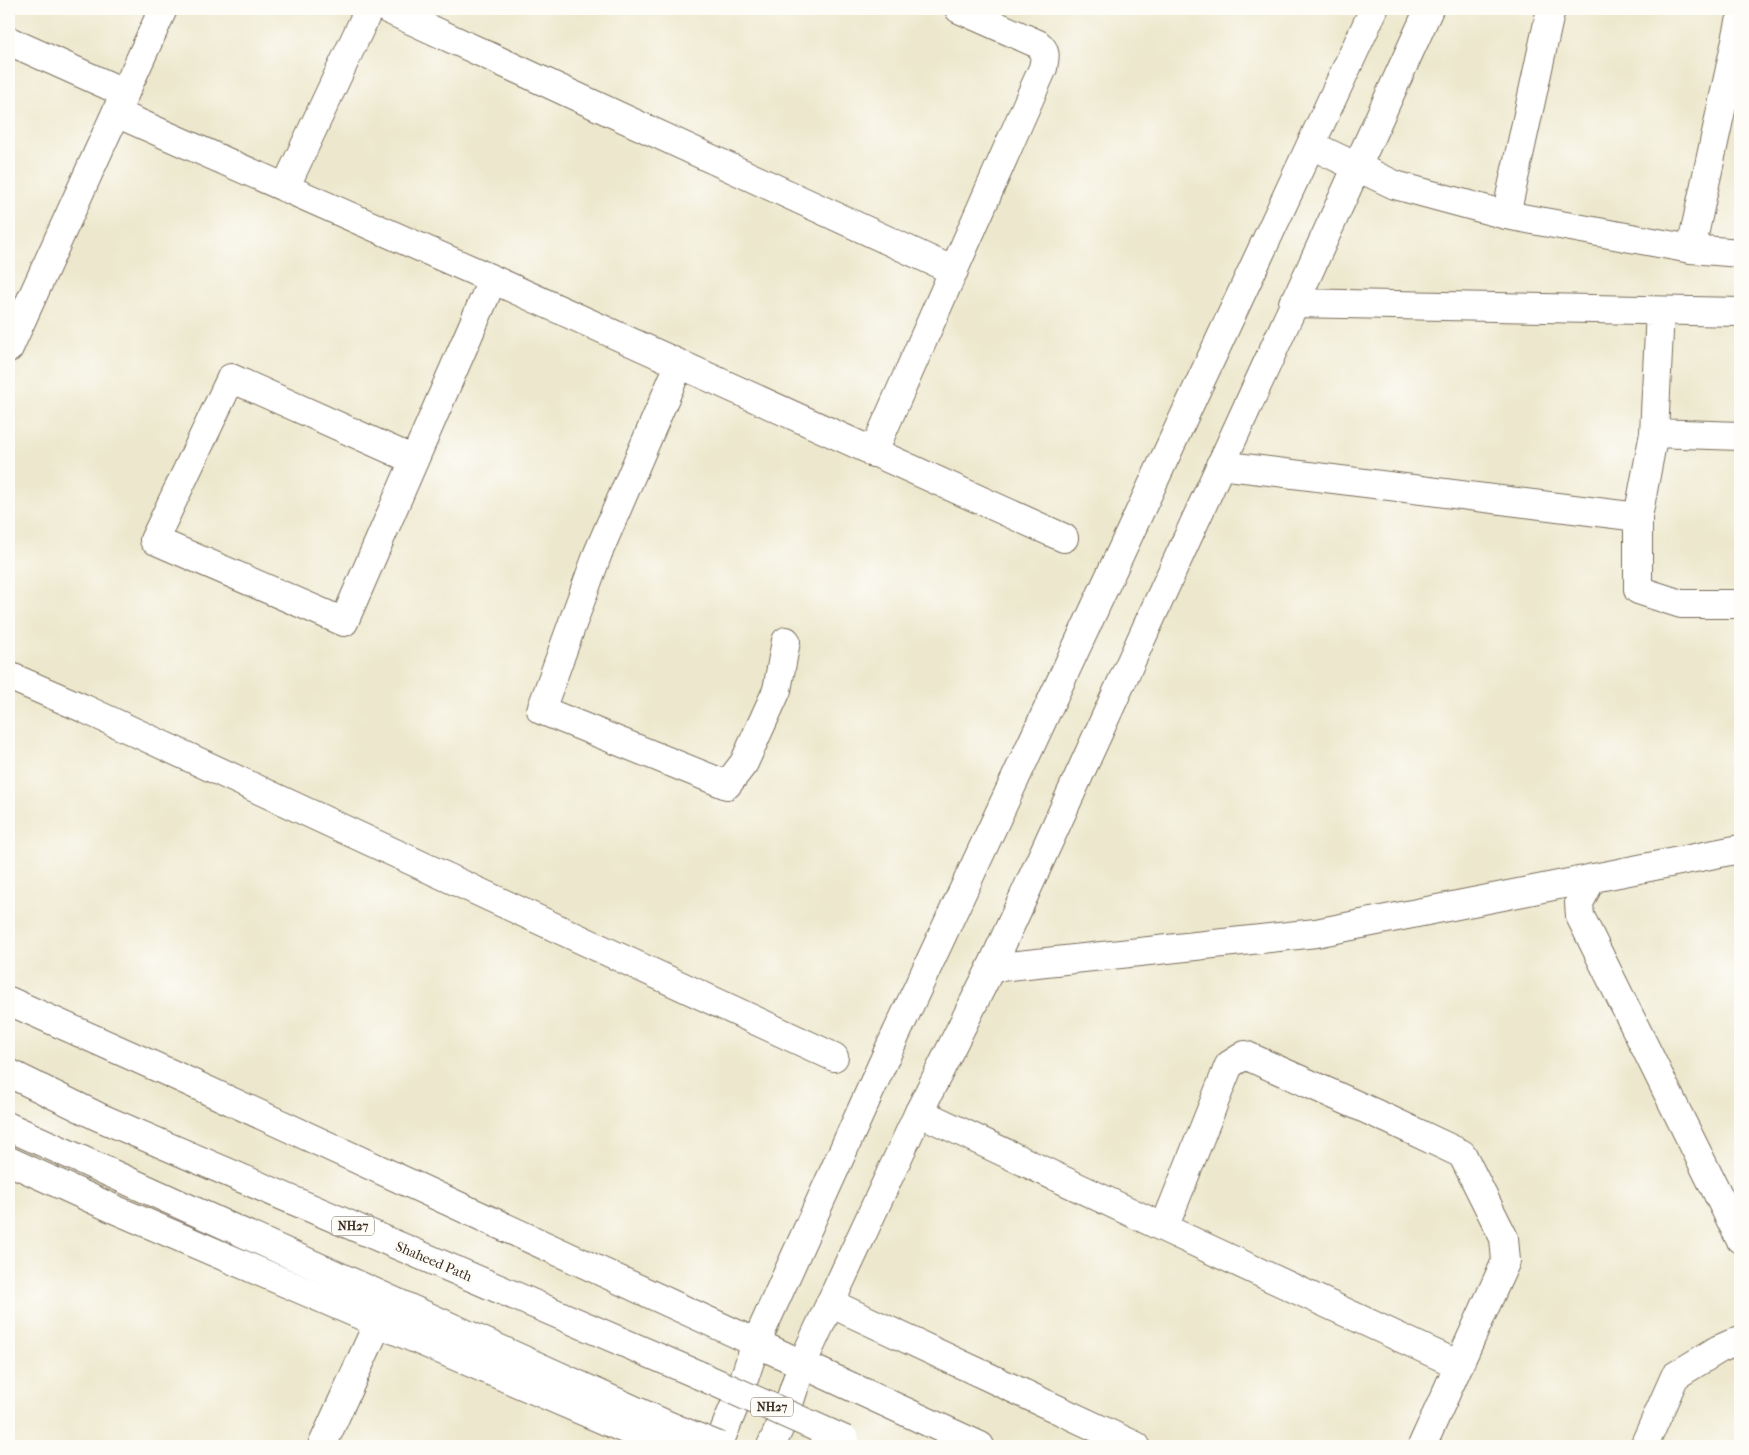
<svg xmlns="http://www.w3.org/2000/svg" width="1749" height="1455" viewBox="0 0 1749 1455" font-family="'IM FELL French Canon',serif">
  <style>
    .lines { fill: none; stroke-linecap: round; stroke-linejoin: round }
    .minor-casing { stroke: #796c5b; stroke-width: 30 }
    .tertiary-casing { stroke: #796c5b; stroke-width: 30 }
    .trunk-casing { stroke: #796c5b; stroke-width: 30 }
    .minor { stroke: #fff; stroke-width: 28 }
    .tertiary { stroke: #fff; stroke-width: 28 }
    .trunk { stroke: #fff; stroke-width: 28 }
    .trunk-bridge-casing { stroke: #796c5b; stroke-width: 30; stroke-linecap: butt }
    .trunk-bridge { stroke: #fff; stroke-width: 28 }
    .labels { text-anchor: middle; stroke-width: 4.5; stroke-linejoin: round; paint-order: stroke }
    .shield { fill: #fdfcf7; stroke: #75695f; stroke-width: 1 }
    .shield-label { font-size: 12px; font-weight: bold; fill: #3b2a1e }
    .street-label { font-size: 14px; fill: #3b2a1e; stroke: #fdfcf7 }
  </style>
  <rect width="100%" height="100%" fill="#fdfcf7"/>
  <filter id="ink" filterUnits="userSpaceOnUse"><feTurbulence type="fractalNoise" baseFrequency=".02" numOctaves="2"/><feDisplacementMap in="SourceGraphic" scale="10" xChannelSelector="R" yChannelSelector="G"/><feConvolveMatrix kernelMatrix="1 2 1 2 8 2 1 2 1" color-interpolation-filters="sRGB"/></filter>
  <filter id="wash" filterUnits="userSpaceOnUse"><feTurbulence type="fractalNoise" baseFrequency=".0096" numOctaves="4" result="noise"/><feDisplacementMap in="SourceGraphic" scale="20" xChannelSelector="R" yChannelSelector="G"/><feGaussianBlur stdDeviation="1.12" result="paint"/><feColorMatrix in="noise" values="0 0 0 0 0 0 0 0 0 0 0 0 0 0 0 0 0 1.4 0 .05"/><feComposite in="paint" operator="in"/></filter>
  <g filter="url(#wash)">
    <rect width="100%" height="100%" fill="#ede8cd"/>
  </g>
  <g filter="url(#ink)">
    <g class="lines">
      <!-- minor casing -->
      <g class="minor-casing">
        <path id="minor" d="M387,9L954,271
          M9,41L125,93
          M116,113L492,279L485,297L344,622L154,540L231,378L414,460
          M1311,145L1395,185L1506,215L1691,249L1740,253
          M285,188L369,9
          M1506,215L1551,9
          M1691,249L1740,22
          M492,279L1064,538
          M1293,303L1740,312
          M9,348L163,9
          M679,365L598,553L541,710L727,785L744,763L777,690L786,641
          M1654,433L1740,436
          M873,453L1043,68C1045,57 1047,51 1038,44L959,9
          M1220,465L1638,517V590L1681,604H1740
          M1638,517L1654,433L1660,311
          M9,676L85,709L834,1057
          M1592,878L1579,903L1580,916L1740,1239
          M991,968L1316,933L1740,849
          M919,1112L1164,1228L1229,1065L1245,1055L1390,1120L1462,1154L1504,1238L1506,1261L1422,1446
          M1164,1228L1459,1365
          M830,1303L1136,1446
          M322,1446L378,1323
          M1644,1446L1675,1376L1719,1349L1740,1340"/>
      </g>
      <!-- tertiary casing -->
      <g class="tertiary-casing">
        <path id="tertiary" d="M9,1001L172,1074L980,1446
          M9,1161L114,1209L664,1446
          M718,1446L738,1397L756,1343L885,1058L1374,9
          M771,1446L785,1416L802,1364L919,1112L991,968L1429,9"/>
      </g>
      <!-- trunk casing -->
      <g class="trunk-casing">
        <path id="trunk" d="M9,1073L99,1117L699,1375
          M9,1127L674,1428"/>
      </g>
      <!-- minor -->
      <use href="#minor" class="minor"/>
      <!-- tertiary -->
      <use href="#tertiary" class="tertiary"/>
      <!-- trunk -->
      <use href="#trunk" class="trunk"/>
      <!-- trunk-bridge casing -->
      <g class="trunk-bridge-casing">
        <path id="trunk-bridge" d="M699,1375L845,1440
          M674,1428L719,1446"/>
      </g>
      <!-- trunk-bridge -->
      <use href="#trunk-bridge" class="trunk-bridge"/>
    </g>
  </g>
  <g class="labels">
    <!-- shield labels -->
    <g class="shield">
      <rect x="332" y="1216.5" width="42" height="19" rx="4"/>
      <rect x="751" y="1397.5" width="42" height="19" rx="4"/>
    </g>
    <g class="shield-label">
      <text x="353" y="1230">NH27</text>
      <text x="772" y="1411">NH27</text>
    </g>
    <!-- street labels -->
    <g class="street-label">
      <text transform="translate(434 1261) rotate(23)" y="5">Shaheed Path</text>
    </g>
  </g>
  <!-- margin -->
  <rect width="1749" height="1455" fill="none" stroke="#fdfcf7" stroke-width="30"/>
</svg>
